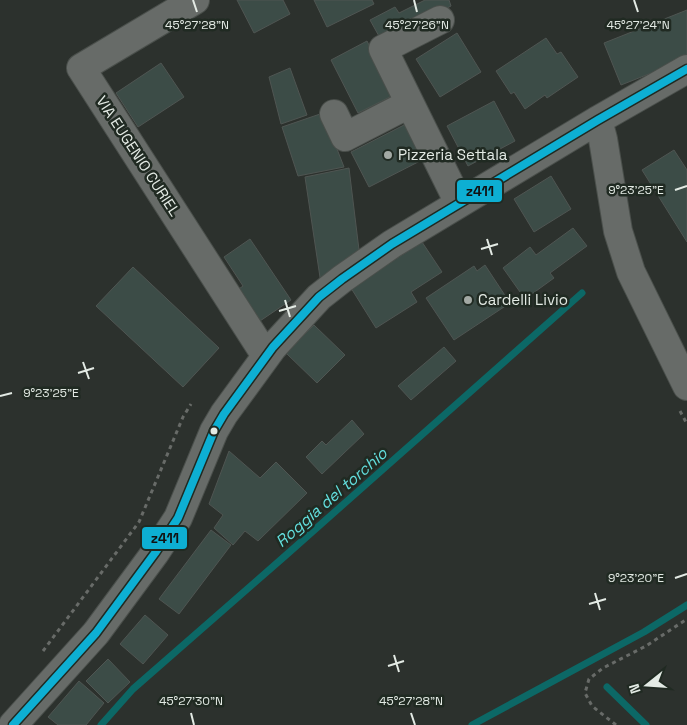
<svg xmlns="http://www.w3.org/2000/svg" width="687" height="725" viewBox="0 0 687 725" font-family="'Space Grotesk',sans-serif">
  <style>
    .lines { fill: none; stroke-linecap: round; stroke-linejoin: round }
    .stream { stroke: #0c6866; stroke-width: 7 }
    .building { fill: #3c4c47; stroke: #4f5552 }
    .minor-casing { stroke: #4a4f4b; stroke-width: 30 }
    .path { stroke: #686b68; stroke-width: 3; stroke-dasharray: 4 4; stroke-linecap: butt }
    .minor { stroke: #676b68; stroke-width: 28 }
    .bus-1-casing { stroke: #202a22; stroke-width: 11 }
    .bus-1 { stroke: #0dafd3; stroke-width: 8 }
    .ticks { fill: none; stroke: #e3eae4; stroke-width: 2 }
    .poi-dot { fill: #a3a9a4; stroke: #202a22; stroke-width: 2 }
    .bus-dot { fill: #e3eae4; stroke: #202a22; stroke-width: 2 }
    .labels { text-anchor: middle; stroke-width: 5; stroke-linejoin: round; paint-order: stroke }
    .poi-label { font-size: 15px; fill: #e3eae4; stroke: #202a22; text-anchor: start }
    .street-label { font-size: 15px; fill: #e3eae4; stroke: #202a22 }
    .water-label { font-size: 16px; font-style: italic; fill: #63dfde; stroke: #202a22 }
    .ticks-label { font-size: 12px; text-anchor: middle; fill: #e3eae4; stroke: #202a22; stroke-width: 5; stroke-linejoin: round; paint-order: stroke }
    .line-badge { stroke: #202a22; stroke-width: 2 }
    .pale-badge-label { font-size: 14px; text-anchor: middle; font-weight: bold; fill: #111 }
  </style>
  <rect width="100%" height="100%" fill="#2c312d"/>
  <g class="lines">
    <!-- stream -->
    <path class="stream" d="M607,687L646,725
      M101,725L133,689L285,556L582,293
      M472,725L644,632L687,605"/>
  </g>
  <!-- building -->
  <path class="building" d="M237,0H283L290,14L254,33Z
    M314,0H372L374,4L327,27Z
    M425,0H449L451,6L406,29L380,38L370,20L395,7L399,13Z
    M687,10V59L621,85L604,43Z
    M457,33L481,72L440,97L416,59Z
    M546,38L557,54L561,52L578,77L547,98L545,95L525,109L514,92L511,94L496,71Z
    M367,41L394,95L358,113L331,60Z
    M161,63L184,97L138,127L116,93Z
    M290,68L307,115L281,124L269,77Z
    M494,101L515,141L468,166L447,126Z
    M323,113L344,167L298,176L282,127Z
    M406,124L424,159L369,187L351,152Z
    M674,150L687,170V242L642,170Z
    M349,168L360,258L321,284L305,177Z
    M551,176L571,209L534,232L514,199Z
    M573,228L587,246L550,273L554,278L525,299L503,268L530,247L536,255Z
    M250,239L291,300L257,323L236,291L243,286L224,257Z
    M422,242L442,272L411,292L417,302L376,328L351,288Z
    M485,265L510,303L454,340L426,298L474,266L477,271Z
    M133,267L219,348L183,387L96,306Z
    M314,325L345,355L317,383L286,353Z
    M444,347L456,361L411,400L398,386Z
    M352,420L364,434L322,474L306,457L322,441L326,445Z
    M229,451L260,478L276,462L307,493L258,541L245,531L233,545L214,528L223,515L209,504Z
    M211,530L231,545L179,614L159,599Z
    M145,615L168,635L143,664L120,644Z
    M108,659L130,682L108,703L86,681Z
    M79,681L104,703L86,725H58L48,717Z"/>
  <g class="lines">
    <!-- minor casing -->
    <g class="minor-casing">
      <path id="minor" d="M195,0L81,68L266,356
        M440,20L383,49L459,203
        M334,114L345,137L409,104
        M598,120L603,139L618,231L631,272L687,386
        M13,725L96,633L155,553L178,518L214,431L224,414L273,347L319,297L342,279L392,244L598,120L687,69"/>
    </g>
    <!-- path -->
    <path class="path" d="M680,411L687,424
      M43,651L139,522L183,417L191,404
      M616,725L592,706L585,693L589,679L603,668L646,646L687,619"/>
    <!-- minor -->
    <use href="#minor" class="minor"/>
    <!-- bus-1 casing -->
    <g class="bus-1-casing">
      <path id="bus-1" d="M13,725L96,633L155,553L178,518L214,431L224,414L273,347L319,297L342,279L392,244L598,120L687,69"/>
    </g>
    <!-- bus-1 -->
    <use href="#bus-1" class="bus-1"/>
  </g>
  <!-- ticks -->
  <path class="ticks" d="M193,0L197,12M414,0L417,12M634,0L638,12M675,190L687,186M487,239L492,255M481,249L498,244M285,300L290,317M279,311L296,306M83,362L89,379M78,373L94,368M0,396L12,393M675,578L687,574M595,593L600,610M589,604L606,599M394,655L399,672M388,666L404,661M191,713L194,725M411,713L415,725"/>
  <!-- markers -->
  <g class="poi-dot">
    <circle cx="388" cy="155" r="5"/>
    <circle cx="468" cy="300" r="5"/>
  </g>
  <circle class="bus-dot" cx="214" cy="431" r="4.5"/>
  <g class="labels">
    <!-- poi labels -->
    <g class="poi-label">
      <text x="398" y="160">Pizzeria Settala</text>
      <text x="478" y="305">Cardelli Livio</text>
    </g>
    <!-- street labels -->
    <g class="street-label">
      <text transform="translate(138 156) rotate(57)" y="5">VIA EUGENIO CURIEL</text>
    </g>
    <!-- water labels -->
    <g class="water-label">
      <text transform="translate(331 497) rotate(-41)" y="6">Roggia del torchio</text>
    </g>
  </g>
  <g class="ticks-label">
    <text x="197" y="29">45°27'28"N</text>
    <text x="417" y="29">45°27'26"N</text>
    <text x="638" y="29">45°27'24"N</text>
    <text x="636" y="194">9°23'25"E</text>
    <text x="51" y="397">9°23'25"E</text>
    <text x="636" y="582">9°23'20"E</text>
    <text x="191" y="705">45°27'30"N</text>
    <text x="411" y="705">45°27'28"N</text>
  </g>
  <g class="line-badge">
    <rect x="456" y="179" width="47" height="24" rx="5" fill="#0dafd3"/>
    <rect x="141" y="526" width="47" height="24" rx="5" fill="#0dafd3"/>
  </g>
  <g class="pale-badge-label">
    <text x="480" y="196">z411</text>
    <text x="165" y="543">z411</text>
  </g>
  <!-- north arrow -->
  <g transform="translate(647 685) rotate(253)" stroke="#202a22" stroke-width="4" paint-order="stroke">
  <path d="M0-4L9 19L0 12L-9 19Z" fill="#e3eae4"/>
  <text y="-8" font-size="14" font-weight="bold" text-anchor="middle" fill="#e3eae4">N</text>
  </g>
</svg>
